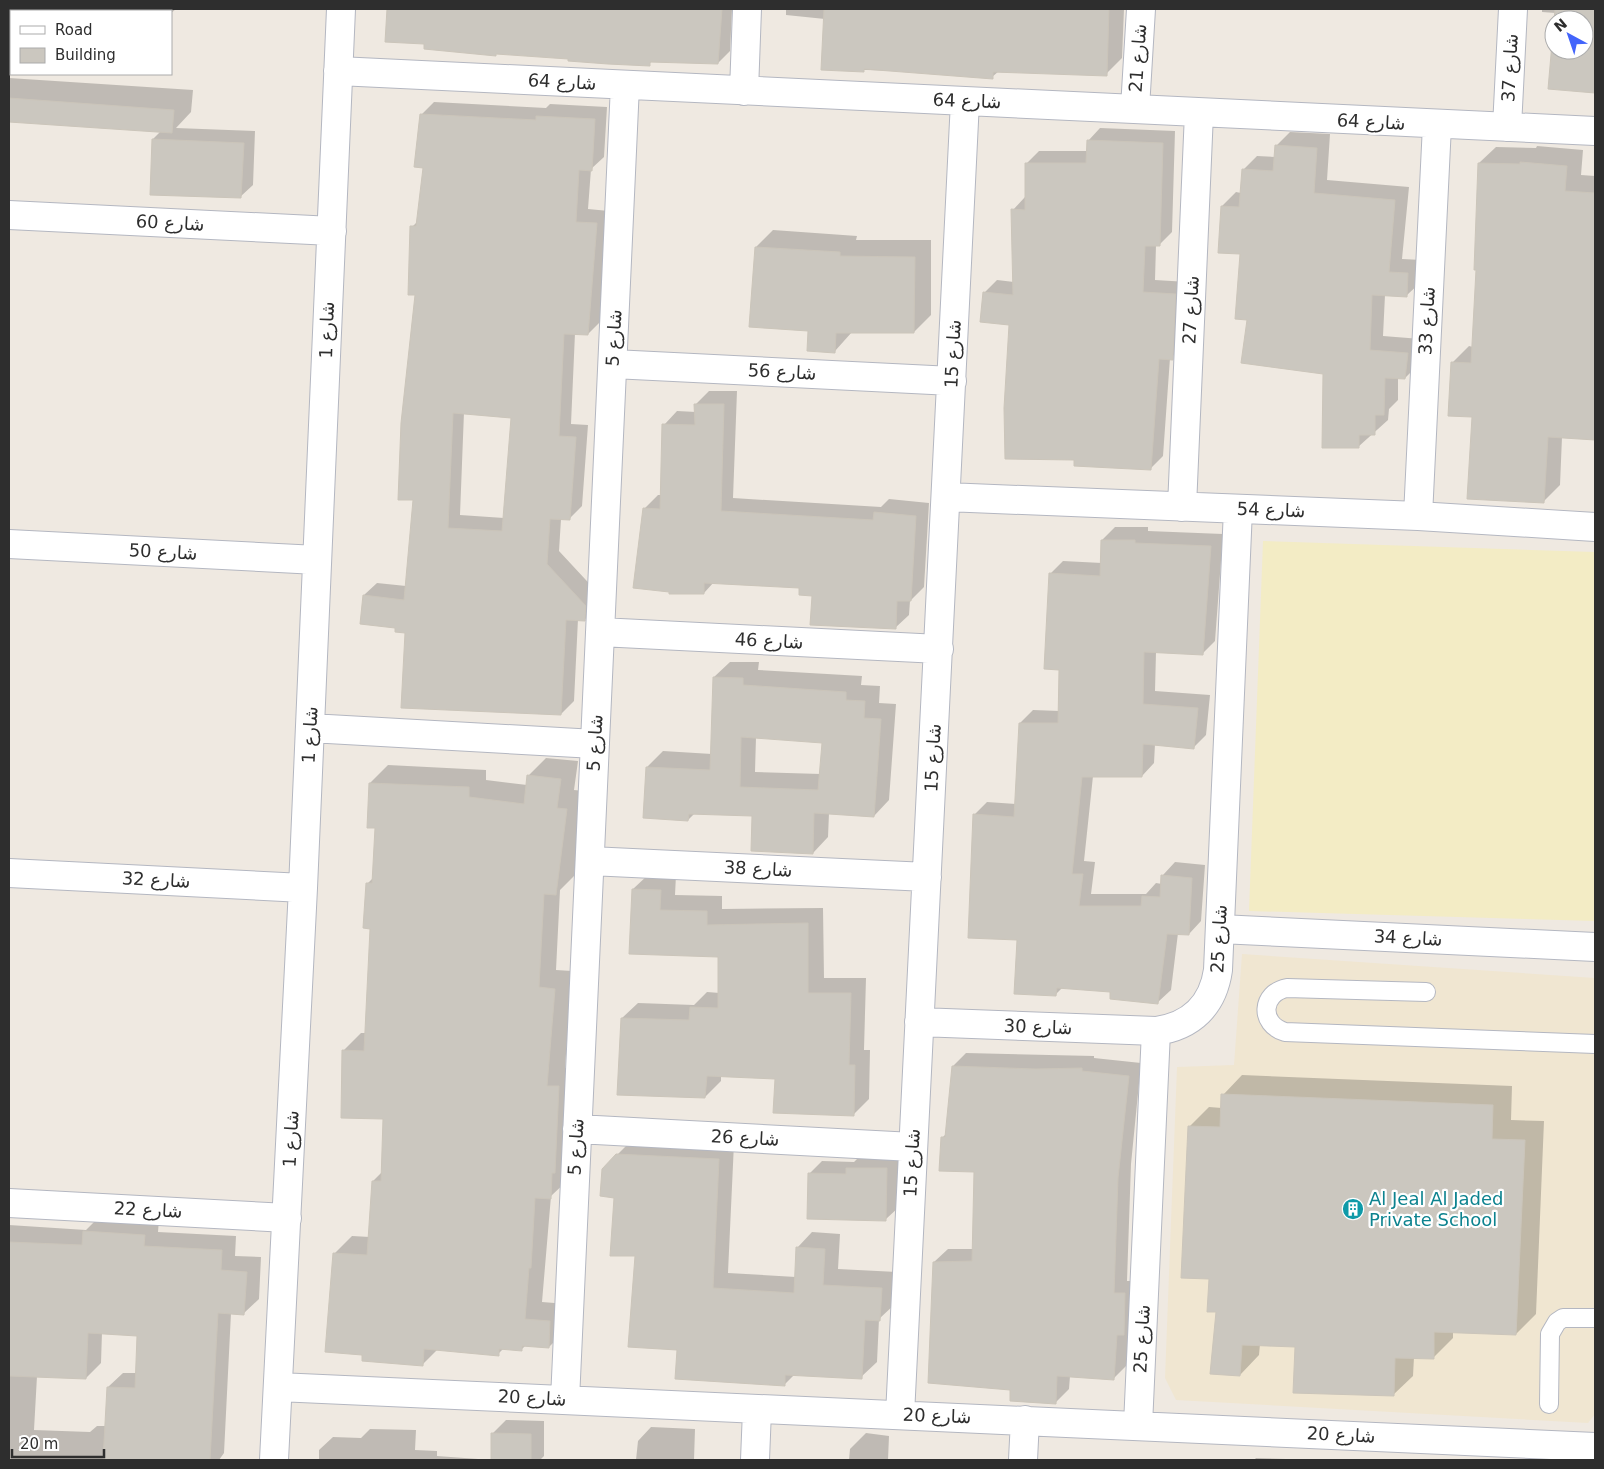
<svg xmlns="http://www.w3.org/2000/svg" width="1604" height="1469" viewBox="0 0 1604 1469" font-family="'DejaVu Sans',Cairo,sans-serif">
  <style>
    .education { fill: #f0e6d1 }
    .sand { fill: #f3ecc5 }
    .shadow { fill: #0003; fill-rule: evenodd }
    .building { fill: #cbc7bf; stroke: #cbc5ba; fill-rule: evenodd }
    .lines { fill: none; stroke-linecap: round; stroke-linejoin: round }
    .service-casing { stroke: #b4b7c1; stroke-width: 20 }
    .minor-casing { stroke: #b4b7c1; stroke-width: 30 }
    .service { stroke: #fff; stroke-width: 18 }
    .minor { stroke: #fff; stroke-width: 28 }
    .labels { text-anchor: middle; stroke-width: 4.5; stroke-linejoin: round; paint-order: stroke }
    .street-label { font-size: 18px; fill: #2e2e2e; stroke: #fff }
    .culture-label { font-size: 18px; fill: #0d838f; stroke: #fff; text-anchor: start }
  </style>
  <rect width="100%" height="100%" fill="#efe9e1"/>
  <!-- education -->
  <path class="education" d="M1242,954L1595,978V1414L1588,1423L1176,1400L1165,1378L1177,1067L1234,1065Z"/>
  <!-- sand -->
  <path class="sand" d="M1263,541L1595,552V921L1249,911Z"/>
  <!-- shadow -->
  <path class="shadow" d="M9,9H176L171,13V11H11V20H9Z
    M388,9H732L730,51L718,63L653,60L649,64L497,53L495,55L426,43L386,41Z
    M786,9H1124L1122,58L1106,74L999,71L992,77L909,71L823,69L825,19L786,15Z
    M1542,9H1595V90L1550,88L1554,34V50H1584V20H1555L1556,13L1542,12Z
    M9,78L193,90L191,112L176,128L255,131L253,185L240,197L153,139L161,131L9,121Z
    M434,102L546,108L550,104L607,107L604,157L591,169L588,209L609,211L601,321L588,334L575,333L571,424L588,425L582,506L569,519H561L559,551L598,593L597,607L584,620L578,619L574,701L561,714L397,627L364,595L377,583L406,586L414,499L417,294L412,227L418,221L424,167L421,115ZM464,412L512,417L504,518L460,515Z
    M1100,128L1175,131L1172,232L1159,245H1156L1155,280L1188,282L1185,346L1170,358L1163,456L1151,468L1075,459L1011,324L984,293L997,280L1014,282L1013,210L1025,197L1026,164L1039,151H1088V141Z
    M1290,132L1330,134L1327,180L1409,187L1402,259L1422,260L1421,282L1407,295H1385L1383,336L1421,339L1419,364L1405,378H1398V400L1389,409L1388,420L1358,447L1325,373L1248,319L1241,253L1222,206L1236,192L1241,193L1243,170L1257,156L1275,157L1276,146Z
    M1537,146L1583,150L1581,175L1595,176V438L1562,437L1560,485L1543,502L1473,415L1452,363L1469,346L1473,347L1478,268L1479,163L1496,147L1536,148Z
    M773,230L857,236L856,240H931V315L914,332H852L835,351L810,330L756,247Z
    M709,391H737L733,498L881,507L889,499L929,503L924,587L910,601L909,615L895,628L813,595L801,587L714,582L704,593L644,509L658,495H662L664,425L677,411L696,412L695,405Z
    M1115,527H1148V531L1223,534L1215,641L1202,654L1156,652L1155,691L1210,695L1206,735L1194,747L1155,744L1154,763L1142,776H1093L1084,861L1095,862L1091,894H1146L1156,883L1162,884L1163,875L1175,862L1205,865L1201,921L1189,934L1178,933L1171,990L1158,1002L1112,991L1063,987L1056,994L1018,939L974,815L987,802L1016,804L1020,723L1033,710L1060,711V668L1050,574L1063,561L1102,563V540Z
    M730,662H759L758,670L862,676L861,685L880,686L879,703L896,704L889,800L874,816L829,813L828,837L813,853L753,815L695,813L688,820L647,767L663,751L712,754L714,677ZM756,737L823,741L821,774L755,772Z
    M546,758L578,761L574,790L584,791L574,876L560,890L556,970L572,971L565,1068L576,1069L568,1180L551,1196L542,1302L567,1304V1329L549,1347L526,1345L521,1350L504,1348L498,1354L438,1349L422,1365L364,1354L334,1254L352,1236L370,1237L373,1181L382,1172L385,1118L343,1051L361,1033H366L371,927L368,883L373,878L376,827L370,783L388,765L486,770V780L527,785L528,776Z
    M649,874L676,875L675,895L722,896V909L823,908L824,978H866L864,1050H870L869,1099L853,1115L776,1078L721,1076V1081L705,1097L622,1018L638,1003L694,1005L707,992L720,993L719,956L631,952L633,889Z
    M966,1053L1094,1056V1058L1141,1063L1131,1164L1127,1281H1138L1129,1328L1126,1366L1113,1379L1070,1376L1069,1389L1056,1402L1011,1388L934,1262L948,1249H974L976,1171L942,1138L946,1134L953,1066Z
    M1242,1075L1512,1086L1511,1120L1544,1121L1536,1314L1516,1334L1453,1331V1338L1433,1358L1414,1357L1413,1376L1393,1395L1296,1346L1260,1344L1259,1355L1240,1375L1217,1311L1210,1278L1189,1127L1209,1107L1222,1108L1223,1095Z
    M633,1139L734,1143L728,1273L796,1277L797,1248L812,1232L840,1234L838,1269L897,1272L895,1304L879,1319L877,1362L861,1377L795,1374L784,1385L679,1349L636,1255L617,1155Z
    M860,1156H899V1207L886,1219L809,1174L822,1161L854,1162Z
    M99,1217L159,1220L158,1232L236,1236L235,1256L261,1257L259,1299L244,1313H231L224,1453L219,1460H9V1225L86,1230ZM102,1332L138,1335L137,1373H123L108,1387L106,1426H97L90,1432L34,1430L37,1376L86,1378L101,1363Z
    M506,1420L544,1421V1456L540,1460H319V1450L333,1437L361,1438L370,1429L416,1430L415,1450L437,1451V1456L492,1460V1434Z
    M651,1427L695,1429L694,1460H636L638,1441Z
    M866,1433L889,1436L888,1460H849L850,1449Z
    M1256,1458L1286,1459V1460H1254Z"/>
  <!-- building -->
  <path class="building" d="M387,9H722L718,64L650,62V66L608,64L568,61V59L496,54V56L424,49V44L385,42Z
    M824,9H1109L1107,76L993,72V79L864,69V72L821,70Z
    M1555,9H1595V93L1548,89ZM1554,20H1584V50H1554Z
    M9,98L174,110L172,133L9,122Z
    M420,114L536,120V116L595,119L592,171L579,170L576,222L597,223L588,335L564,334L559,436L576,437L570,520L550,519L547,564L586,606L585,621L566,620L561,715L401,708L405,633L395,632V628L360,624L363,595L404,600L413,500H398L401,423L415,295H408L410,226H416L423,168L414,167ZM453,413L511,418L502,531L448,528Z
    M152,139L244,143L241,198L150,195Z
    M1087,140L1163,143L1160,246H1145L1143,292L1176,294L1173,360L1159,359L1151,470L1074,466V460L1005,459L1004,408L1009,325L980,322L983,292L1013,295L1011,209L1025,210V163H1086Z
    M1275,145L1317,148L1314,193L1395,200L1389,272L1408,273L1407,297L1372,295L1370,350L1408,353L1405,379L1385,378L1384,415H1375V435H1359V448H1322L1323,374L1241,363L1247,320L1235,319L1240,254L1218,253L1221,206L1239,207L1242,169L1273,171Z
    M1520,162L1567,166L1565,191L1595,193V440L1548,437L1544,503L1467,499L1472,417L1448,416L1451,362L1471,363L1476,270H1474L1478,163L1520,164Z
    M755,247L840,252V256L915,257L914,333H836L835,353L807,351L808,331L749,327Z
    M694,404H724L721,511L873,520L874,512L916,516L911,601H897L896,629L810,625L812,596L799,595V588L704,583V594H669V592L633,588L643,508L660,509L662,424L695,425Z
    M1101,540H1135V543L1211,546L1203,655L1144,652L1143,704L1198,708L1194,749L1143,744L1142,777H1082L1072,874H1083L1079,906H1141L1142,896L1160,897L1161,875L1192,878L1189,935L1167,934L1158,1004L1110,999V992L1057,988L1056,996L1014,994L1017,940L968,938L973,814L1014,817L1019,723H1058L1059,670L1044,669L1049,573L1100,576Z
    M713,677L743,678V685L846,692V700L865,701L864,718L881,719L874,817L814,813L813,854L751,851L752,816L689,814L688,821L643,818L646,767L710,770ZM741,737L822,743L818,790L740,787Z
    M527,775L561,779L557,808L567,809L556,895L544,894L539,987L555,989L547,1086H559L555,1173H552L551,1199L535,1198L531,1268H529L525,1319L550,1321L549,1348L522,1346V1351L499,1349V1356L424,1349L423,1366L362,1361V1355L325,1352L333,1253L367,1255L372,1181H381L383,1119L341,1118L342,1050L364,1051L370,929L363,928L366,883H372L375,828H367L369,783L469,787V797L524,804Z
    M632,889L661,890L660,910L707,911V925L808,923V993H851L849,1065H855L854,1116L773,1113L775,1079L707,1076L705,1098L617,1095L621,1018L689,1020L690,1007L718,1008V957L629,954Z
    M952,1066L1035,1069L1082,1068V1071L1129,1076L1118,1178L1114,1293H1125L1124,1335H1117L1114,1380L1057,1376L1056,1404L1010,1401V1390L928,1383L933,1262L972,1261L974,1172L939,1171L941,1137H945Z
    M1221,1094L1493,1105L1492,1139L1525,1140L1516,1335L1434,1332V1359L1395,1358L1394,1396L1293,1393L1295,1347L1242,1345L1240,1376L1210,1374L1216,1312H1207L1209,1279L1181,1278L1188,1126L1220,1127Z
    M616,1154L719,1159L713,1288L794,1293L796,1247L825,1249L823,1285L882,1288L880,1321L865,1320L862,1379L785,1375V1386L675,1379L677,1350L628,1347L635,1256H610L614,1198L600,1196L602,1169Z
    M846,1168H887L886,1221L807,1219L808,1173L846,1174Z
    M83,1231L145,1235L144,1246L222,1250L221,1270L247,1272L244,1315L218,1313L210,1460H103L107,1387L135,1388L137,1336L88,1333L86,1379L9,1376V1242L82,1245Z
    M491,1433L531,1434V1460H491Z"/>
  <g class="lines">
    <!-- service casing -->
    <g class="service-casing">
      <path id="service" d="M1426,992L1287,988C1261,993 1259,1024 1285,1032L1595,1044
        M1549,1404L1550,1334L1557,1322L1563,1318H1595"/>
    </g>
    <!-- minor casing -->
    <g class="minor-casing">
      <path id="minor" d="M338,71L1595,131
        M744,91L747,9
        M1135,108L1141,9
        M1507,127L1513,9
        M9,215L332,231
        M613,364L952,381
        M946,497L1418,516L1595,527
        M1182,507L1199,113
        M1418,516L1437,125
        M9,544L317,560
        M600,632L939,649
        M310,728L595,744
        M590,861L927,877
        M9,873L303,888
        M1220,929L1595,947
        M919,1022L1156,1031C1192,1026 1213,1005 1218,970L1238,509
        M577,1129L913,1147
        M9,1203L287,1218
        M278,1387L1595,1447
        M565,1400L625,85
        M900,1415L965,101
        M1138,1425L1156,1031
        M274,1460L303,888L341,9
        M755,1460L757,1410
        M1023,1460L1025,1420"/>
    </g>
    <!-- service -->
    <use href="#service" class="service"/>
    <!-- minor -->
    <use href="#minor" class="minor"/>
  </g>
  <!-- icons -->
  <defs>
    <g id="building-disc" transform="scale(1.125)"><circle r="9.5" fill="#0f9aa8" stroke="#fff"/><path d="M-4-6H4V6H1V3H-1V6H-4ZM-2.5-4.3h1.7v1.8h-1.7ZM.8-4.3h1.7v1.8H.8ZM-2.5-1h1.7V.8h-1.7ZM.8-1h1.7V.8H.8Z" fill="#fff"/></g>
  </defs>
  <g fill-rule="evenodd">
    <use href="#building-disc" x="1353" y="1209"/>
  </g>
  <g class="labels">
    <!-- street labels -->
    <g class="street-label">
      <text transform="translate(1138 58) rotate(-86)" y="6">شارع 21</text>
      <text transform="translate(1510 68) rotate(-87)" y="6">شارع 37</text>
      <text transform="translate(562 82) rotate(3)" y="6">شارع 64</text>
      <text transform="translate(967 101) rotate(2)" y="6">شارع 64</text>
      <text transform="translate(1371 122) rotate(3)" y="6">شارع 64</text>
      <text transform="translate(170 223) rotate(3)" y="6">شارع 60</text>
      <text transform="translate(1191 310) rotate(-87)" y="6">شارع 27</text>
      <text transform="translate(1427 321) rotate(-87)" y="6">شارع 33</text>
      <text transform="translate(327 330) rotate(-88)" y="6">شارع 1</text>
      <text transform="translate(614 338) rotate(-87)" y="6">شارع 5</text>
      <text transform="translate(953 354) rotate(-87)" y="6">شارع 15</text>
      <text transform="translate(782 372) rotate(3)" y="6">شارع 56</text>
      <text transform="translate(1271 510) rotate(2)" y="6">شارع 54</text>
      <text transform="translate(163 552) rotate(3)" y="6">شارع 50</text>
      <text transform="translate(769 641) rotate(3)" y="6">شارع 46</text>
      <text transform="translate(310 735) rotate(-87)" y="6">شارع 1</text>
      <text transform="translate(595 743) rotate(-87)" y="6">شارع 5</text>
      <text transform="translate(933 758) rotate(-87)" y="6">شارع 15</text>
      <text transform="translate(758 869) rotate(3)" y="6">شارع 38</text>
      <text transform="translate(156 880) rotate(3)" y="6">شارع 32</text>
      <text transform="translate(1408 938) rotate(3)" y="6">شارع 34</text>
      <text transform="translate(1219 939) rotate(-87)" y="6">شارع 25</text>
      <text transform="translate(1038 1027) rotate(2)" y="6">شارع 30</text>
      <text transform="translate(745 1138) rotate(3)" y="6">شارع 26</text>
      <text transform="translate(291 1139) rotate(-87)" y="6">شارع 1</text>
      <text transform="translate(576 1147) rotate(-87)" y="6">شارع 5</text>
      <text transform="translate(912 1163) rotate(-87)" y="6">شارع 15</text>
      <text transform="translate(148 1210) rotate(3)" y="6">شارع 22</text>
      <text transform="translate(1142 1339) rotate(-87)" y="6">شارع 25</text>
      <text transform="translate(532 1398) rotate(3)" y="6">شارع 20</text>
      <text transform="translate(937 1416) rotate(2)" y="6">شارع 20</text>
      <text transform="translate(1341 1435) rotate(3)" y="6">شارع 20</text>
    </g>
    <!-- culture labels -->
    <g class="culture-label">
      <text x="1369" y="1205">Al Jeal Al Jaded<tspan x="1369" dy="21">Private School</tspan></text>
    </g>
  </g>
  <!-- border -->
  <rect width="1604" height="1469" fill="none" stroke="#2e2e2e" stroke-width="20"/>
  <!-- legend -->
  <rect x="10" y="10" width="162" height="65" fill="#ffffff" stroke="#ababab"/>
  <rect x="20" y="26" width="25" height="8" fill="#ffffff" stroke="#ababab"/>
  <text x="55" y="35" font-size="15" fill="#2e2e2e">Road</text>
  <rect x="20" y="48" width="25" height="15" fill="#cbc7bf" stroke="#ababab"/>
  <text x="55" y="60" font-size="15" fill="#2e2e2e">Building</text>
  <!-- north arrow -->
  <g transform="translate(1569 35) rotate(320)"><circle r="24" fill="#ffffff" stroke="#ababab"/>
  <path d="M0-4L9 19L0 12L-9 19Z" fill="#4264fb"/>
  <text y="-8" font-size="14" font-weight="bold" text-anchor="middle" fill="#2e2e2e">N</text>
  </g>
  <!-- scale -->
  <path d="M12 1449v8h92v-8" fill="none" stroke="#2e2e2e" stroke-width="2.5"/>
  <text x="20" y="1449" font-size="15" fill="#2e2e2e" stroke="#ffffff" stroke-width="4" paint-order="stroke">20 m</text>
</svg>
